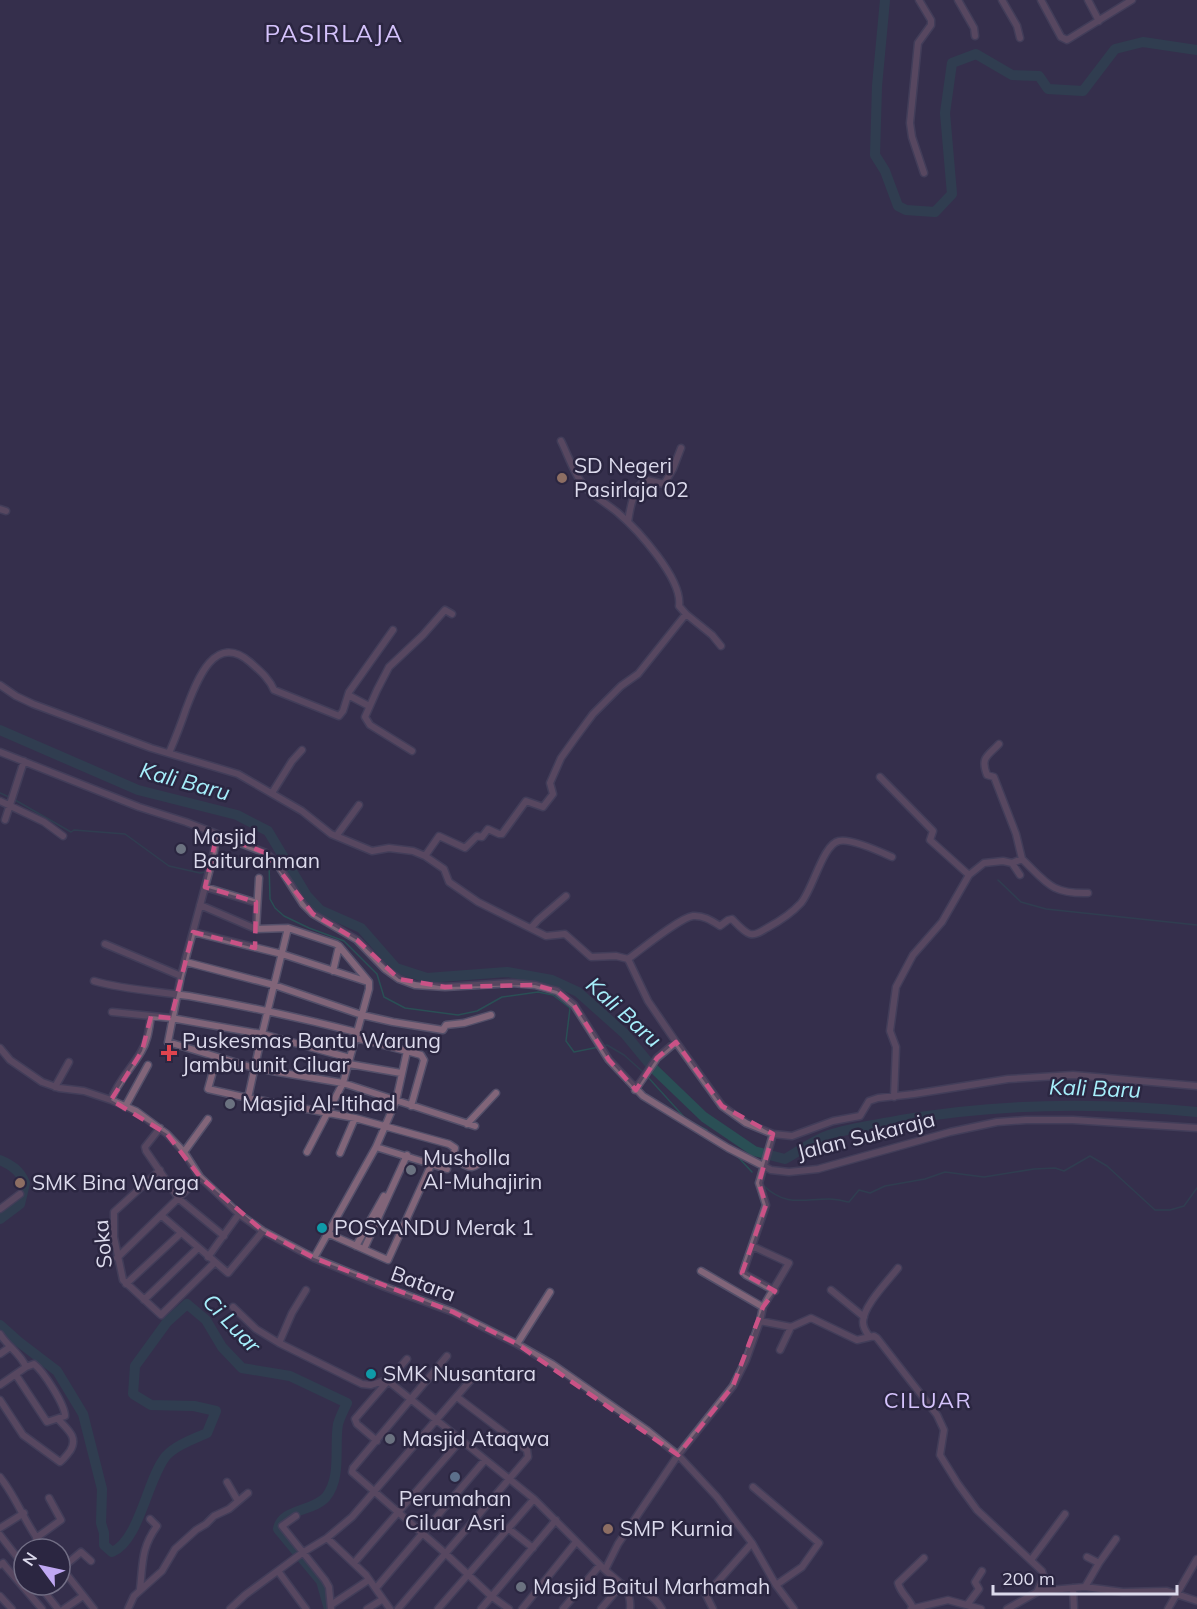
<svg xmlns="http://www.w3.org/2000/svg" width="1197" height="1609" viewBox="0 0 1197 1609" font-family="Mulish,sans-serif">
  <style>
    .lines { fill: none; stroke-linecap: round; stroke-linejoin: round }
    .stream { stroke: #2a4f55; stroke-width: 1.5 }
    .river { stroke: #2a4f55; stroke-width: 10 }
    .minor-casing { stroke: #534f69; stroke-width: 9 }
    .minor { stroke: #816579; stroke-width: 6 }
    .marked { fill: none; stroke: #ca5286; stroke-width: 4.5; stroke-dasharray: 12 8; stroke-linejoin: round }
    .education-dot { fill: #8d6e63; stroke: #2b2641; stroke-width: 2 }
    .worship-dot { fill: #6b7280; stroke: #2b2641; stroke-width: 2 }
    .health-dot { fill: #e0444e; stroke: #2b2641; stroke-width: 2 }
    .culture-dot { fill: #0f9aa8; stroke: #2b2641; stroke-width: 2 }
    .service-dot { fill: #5c6f8a; stroke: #2b2641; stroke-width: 2 }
    .labels { text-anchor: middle; stroke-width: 5; stroke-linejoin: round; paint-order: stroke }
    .poi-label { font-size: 21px; fill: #dcdaec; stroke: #2b2641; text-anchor: start }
    .street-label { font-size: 21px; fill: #dcdaec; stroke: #2b2641 }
    .water-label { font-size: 22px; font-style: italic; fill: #a6effb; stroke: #2b2641 }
    .neighbourhood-label { font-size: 22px; letter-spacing: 1.5px; fill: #d5c3fc; stroke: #2b2641 }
    .quarter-label { font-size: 24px; letter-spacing: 1.5px; fill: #d5c3fc; stroke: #2b2641 }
  </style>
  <rect width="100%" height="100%" fill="#35304c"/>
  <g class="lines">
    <!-- stream -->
    <path class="stream" d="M0,793L11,798
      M15,800L71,832L74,830L125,834L169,866L200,873L206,872
      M213,869C233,863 247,849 269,864L270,899L275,908L284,916L309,928L344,941L377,974L384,997L405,1008L458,1015L477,1011L502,997L538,992L553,995L570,1008L566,1041L574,1052L599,1047
      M998,880L1021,902L1046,909L1197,925
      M539,985V977
      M603,1046L607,1045L624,1055L643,1072
      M646,1075L685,1118
      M697,1125L707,1130
      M738,1157L752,1172
      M764,1186C786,1207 803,1199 829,1199C836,1199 843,1201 849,1202L859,1190L870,1193L885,1186L925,1179L945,1172L984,1177L1034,1169L1055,1168L1064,1171L1090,1156L1107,1166L1155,1210H1170L1184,1206L1197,1188"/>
    <!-- river -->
    <path class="river" d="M885,0L877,86L875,155L885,171L898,206L906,210L935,212L952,194L945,113L952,63L976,54L1012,75L1039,76L1048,89L1083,91L1115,49L1143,42L1197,50
      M0,730L138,790L237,815L268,831L307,896L320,910L361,928L396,968L427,978L507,972L552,980L578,992L625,1034L653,1068L704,1117L754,1151L785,1159C799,1151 814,1140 829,1135C852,1127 877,1125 901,1120C1000,1103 1097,1102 1197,1112
      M0,1160C12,1165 20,1171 25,1183L20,1204L0,1219
      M0,1325L19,1342L57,1371L83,1414L102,1489L101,1523L104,1533V1545L112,1552C140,1540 147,1479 166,1456C176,1445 194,1439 207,1433L216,1411L194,1406L151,1405L133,1394L135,1366L167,1322L187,1304L206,1320L222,1347L242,1368L290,1376L347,1403C344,1409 340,1417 338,1424C334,1447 342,1477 326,1497C313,1512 282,1508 278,1529L321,1581L329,1609"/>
    <!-- minor casing -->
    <g class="minor-casing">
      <path id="minor" d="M919,0L931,20V25L918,43L910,123L912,137L924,173
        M958,0L974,28L975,36
        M1002,0L1017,26L1020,38
        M1041,0L1061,37L1067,40L1132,0
        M1088,0L1099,21
        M0,509L6,511
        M628,522C630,509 633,486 647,480L664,484L673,469L681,448
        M686,614L712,635L721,646
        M0,685L16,696L33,704L151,748L238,774L302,811L331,834L372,851L389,848L413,851L425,856L444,869L449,882L478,902L546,936L565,934L591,957L616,956L628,959L648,1001L676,1042L722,1106L746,1123L773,1134L792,1136L833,1121L860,1116L869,1101L878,1098L914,1094L1008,1079L1073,1075L1197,1086
        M348,695L369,706
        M999,744C988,756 980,757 987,775L994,777L1016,834L1022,859L1012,863
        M412,751L370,725L365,717L377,690L389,667L423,635L445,610L452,614
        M0,752L139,807L186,822L266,853L276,862L303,904L313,914L357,940L385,969L399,979L415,985L445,987L512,983L535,985L557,991L574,1005L609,1060L643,1096L728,1148L771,1170L789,1172L818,1169L950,1132L997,1122L1026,1120H1073L1197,1128
        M169,753C175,739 181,724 186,709C196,683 214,631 250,662C260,671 269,678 274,690L339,716L343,711L349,692L393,630
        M880,777L933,831L930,840L969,875
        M272,793L292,761L302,750
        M0,801L44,822L63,836
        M5,820L24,761
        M217,834L212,861L181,976L168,1042L254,1068L343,1083L475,1126
        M337,835L359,805
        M425,856L439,836L465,848L477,836L482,837L488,829L499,834H502L526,801L543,807L553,794L550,783L561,758L576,737L593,714L621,686L638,674L686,614L679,606C683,579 637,529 617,512C606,503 593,496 584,486C574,474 568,455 561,441
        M1022,859C1047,883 1051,894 1088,893
        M205,887L257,903
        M200,905L256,929L288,928L336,944L339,946L333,971
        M288,928L262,1034L248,1098L355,1118L449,1144L455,1148L453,1157C472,1170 471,1171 488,1156
        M531,928L538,920L566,896
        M256,929L259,878
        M193,932L282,954L368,982
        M105,944L181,976
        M628,959C642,949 679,918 693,916C703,915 712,921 720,926L728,920L732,919C737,924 744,932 750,934C756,936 763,930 767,928C780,921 791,914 801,903C813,889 823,844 839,841C851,838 881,852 892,857
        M186,962L274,985L362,1015L393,1022L443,1030L446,1025L464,1023L491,1015
        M94,981C125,990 157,991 189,996C246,1006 301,1018 356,1032
        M112,1012L171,1018L262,1034L350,1058
        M0,1048L10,1060L42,1082L59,1088L84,1091L111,1100L136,1111L167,1134L184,1152L200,1177L239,1214L263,1231L314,1258L385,1287L453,1312L517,1344L552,1364L648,1431L678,1455L717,1497L752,1543L776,1585L794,1609
        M407,1051L421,1055L424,1060L411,1106
        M217,1057L208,1089L248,1098
        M349,1064L401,1073
        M55,1087L69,1062
        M635,1090L657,1058L676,1042
        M894,1097L896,1047L890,1031L896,987L913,955L942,922L969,875L984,863L1003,861L1012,863L1020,875
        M111,1100C118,1081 131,1069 141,1052C148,1041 149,1029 151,1016
        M125,1107L148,1065
        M467,1124L496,1093
        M160,1128L145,1147L146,1151L179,1199L224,1236
        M773,1134L759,1183L766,1205L743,1272L746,1275L775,1291
        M376,1147L447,1169
        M184,1152L208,1119
        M307,1152L343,1083L369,989V982L339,946
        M340,1153L355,1118
        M160,1170L114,1212V1237L123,1280L161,1315L215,1262
        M0,1209L20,1194
        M162,1216L228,1273L263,1231
        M327,1233L388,1260L432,1163
        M356,1246L384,1196
        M752,1246L789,1263L763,1307L760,1321
        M364,1249L407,1155
        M208,1257L239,1214
        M117,1258L200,1177
        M314,1258L376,1147L396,1101L407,1051L355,1038
        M701,1271L763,1307
        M126,1284L181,1233
        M831,1290L864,1317
        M144,1300L198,1248
        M233,1307L256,1329L279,1343L362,1384L371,1385L387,1380
        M0,1334C7,1346 20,1353 26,1367L34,1364C44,1372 65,1405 65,1416L47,1422L16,1375
        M869,1336C866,1332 863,1328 863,1322C863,1306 888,1281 898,1268
        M279,1343L292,1313L306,1290
        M517,1344L550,1292
        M780,1350L791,1327
        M0,1354L10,1347
        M447,1356L353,1468L352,1472L445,1553L491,1596L509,1609
        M387,1380L534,1499L605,1570
        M0,1385L26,1367
        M0,1400L23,1435L60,1462C64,1459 66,1456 70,1451C79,1437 67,1429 58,1419
        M377,1441L357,1424L355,1419L407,1359
        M0,1477C18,1499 26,1527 45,1549
        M227,1482L238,1501
        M753,1487L819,1543L802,1567L776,1585
        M296,1516L282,1526L325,1580L329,1587L331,1609
        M0,1528L24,1513
        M509,1529L533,1548
        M0,1535L24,1566
        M36,1538L61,1520L49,1498
        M327,1538L366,1575L390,1609
        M1031,1560L1065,1514
        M354,1563L461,1440
        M1099,1563L1116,1539
        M0,1565L3,1563L6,1567L42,1609
        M60,1566L94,1609
        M62,1568L81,1552L91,1561
        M278,1571L306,1609
        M39,1585L58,1609
        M1085,1587L1099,1563L1087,1557
        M376,1588L485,1460
        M625,1588C640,1585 655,1597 662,1609
        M1073,1588L1074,1609
        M140,1589C143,1563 141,1548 157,1526L150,1519
        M0,1596L12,1609
        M331,1605L367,1581
        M967,1605L979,1589L975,1582L982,1571
        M913,1608C909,1598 901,1594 898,1583L924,1558
        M64,1609L83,1596
        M128,1609L134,1596L162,1571L175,1549L196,1530L206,1524L214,1516L229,1509L248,1493
        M230,1609L245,1595L302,1553L327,1538L352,1517L476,1374
        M367,1609L380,1601
        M398,1609L528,1457L527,1450L457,1397
        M438,1609L534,1499
        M481,1609L556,1520
        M522,1609L576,1542
        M563,1609L600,1565
        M601,1609L622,1584
        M630,1609C632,1589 619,1582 605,1570L618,1544L678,1455L733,1386L746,1360L760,1321L791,1327L811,1318L857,1340L874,1336L877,1338L937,1415L944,1430L940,1455L958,1484L977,1510L1042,1571L1044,1577L1037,1592
        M713,1609L706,1595L752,1543
        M911,1609L948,1600L981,1609
        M1007,1609L1039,1591L1085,1587L1123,1592L1167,1591L1197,1601
        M1168,1609L1197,1559"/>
    </g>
    <!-- minor -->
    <use href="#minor" class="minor"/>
  </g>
  <!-- marked area -->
  <path d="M0 0H1197V1609H0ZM217,834L266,853L313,914L357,940L399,979L445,987L535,985L557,991L574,1005L609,1060L636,1090L657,1058L676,1042L722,1106L773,1134L759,1183L766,1205L742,1273L775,1291L763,1307L733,1386L678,1455L517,1344L453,1312L314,1258L263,1231L200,1177L167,1134L111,1100L142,1051L151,1016L171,1018L193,932L255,948L256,902L205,887Z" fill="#35304c" fill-opacity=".55" fill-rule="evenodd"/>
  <path class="marked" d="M217,834L266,853L313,914L357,940L399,979L445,987L535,985L557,991L574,1005L609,1060L636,1090L657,1058L676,1042L722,1106L773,1134L759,1183L766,1205L742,1273L775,1291L763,1307L733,1386L678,1455L517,1344L453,1312L314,1258L263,1231L200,1177L167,1134L111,1100L142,1051L151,1016L171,1018L193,932L255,948L256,902L205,887Z"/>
  <!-- markers -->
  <g class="education-dot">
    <circle cx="562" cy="478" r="6"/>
    <circle cx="20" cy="1183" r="6"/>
    <circle cx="608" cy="1529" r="6"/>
  </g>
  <g class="worship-dot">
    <circle cx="181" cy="849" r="6"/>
    <circle cx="230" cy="1104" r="6"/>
    <circle cx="411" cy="1170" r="6"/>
    <circle cx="390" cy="1439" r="6"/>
    <circle cx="521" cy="1587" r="6"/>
  </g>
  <path class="health-dot" d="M166 1044h6v6h6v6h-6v6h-6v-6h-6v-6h6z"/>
  <g class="culture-dot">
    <circle cx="322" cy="1228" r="6"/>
    <circle cx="371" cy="1374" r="6"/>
  </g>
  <circle class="service-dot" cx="455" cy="1477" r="6"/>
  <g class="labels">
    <!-- poi labels -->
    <g class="poi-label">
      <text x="574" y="473">SD Negeri<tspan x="574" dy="24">Pasirlaja 02</tspan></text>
      <text x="193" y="844">Masjid<tspan x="193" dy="24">Baiturahman</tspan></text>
      <text x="182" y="1048">Puskesmas Bantu Warung<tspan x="182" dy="24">Jambu unit Ciluar</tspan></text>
      <text x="242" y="1111">Masjid Al-Itihad</text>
      <text x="423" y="1165">Musholla<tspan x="423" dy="24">Al-Muhajirin</tspan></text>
      <text x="32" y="1190">SMK Bina Warga</text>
      <text x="334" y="1235">POSYANDU Merak 1</text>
      <text x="383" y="1381">SMK Nusantara</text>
      <text x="402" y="1446">Masjid Ataqwa</text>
      <text x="455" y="1506" text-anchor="middle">Perumahan<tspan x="455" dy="24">Ciluar Asri</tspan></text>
      <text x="620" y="1536">SMP Kurnia</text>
      <text x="533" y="1594">Masjid Baitul Marhamah</text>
    </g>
    <!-- street labels -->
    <g class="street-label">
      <text transform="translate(866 1136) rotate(-14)" y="7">Jalan Sukaraja</text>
      <text transform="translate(103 1244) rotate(-95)" y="7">Soka</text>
      <text transform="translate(423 1284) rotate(20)" y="7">Batara</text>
    </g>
    <!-- water labels -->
    <g class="water-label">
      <text transform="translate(185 781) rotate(15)" y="8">Kali Baru</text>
      <text transform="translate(624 1012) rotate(42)" y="8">Kali Baru</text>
      <text transform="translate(1095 1088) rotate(2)" y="8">Kali Baru</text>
      <text transform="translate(232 1323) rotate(46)" y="8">Ci Luar</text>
    </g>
    <!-- neighbourhood labels -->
    <g class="neighbourhood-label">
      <text x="928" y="1408">CILUAR</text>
    </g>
    <!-- quarter labels -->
    <g class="quarter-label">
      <text x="334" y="42">PASIRLAJA</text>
    </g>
  </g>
  <!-- north arrow -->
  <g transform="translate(42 1567) rotate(303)"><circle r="28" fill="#2b2641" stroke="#726e85" stroke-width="1.5"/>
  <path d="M0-4.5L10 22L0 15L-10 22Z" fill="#c0a8f3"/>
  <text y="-9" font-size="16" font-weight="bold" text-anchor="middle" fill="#dcdaec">N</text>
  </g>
  <!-- scale -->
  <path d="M993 1585v9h184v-9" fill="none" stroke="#dcdaec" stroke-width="3"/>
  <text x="1002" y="1585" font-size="18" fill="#dcdaec" stroke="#2b2641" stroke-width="4.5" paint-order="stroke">200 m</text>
</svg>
